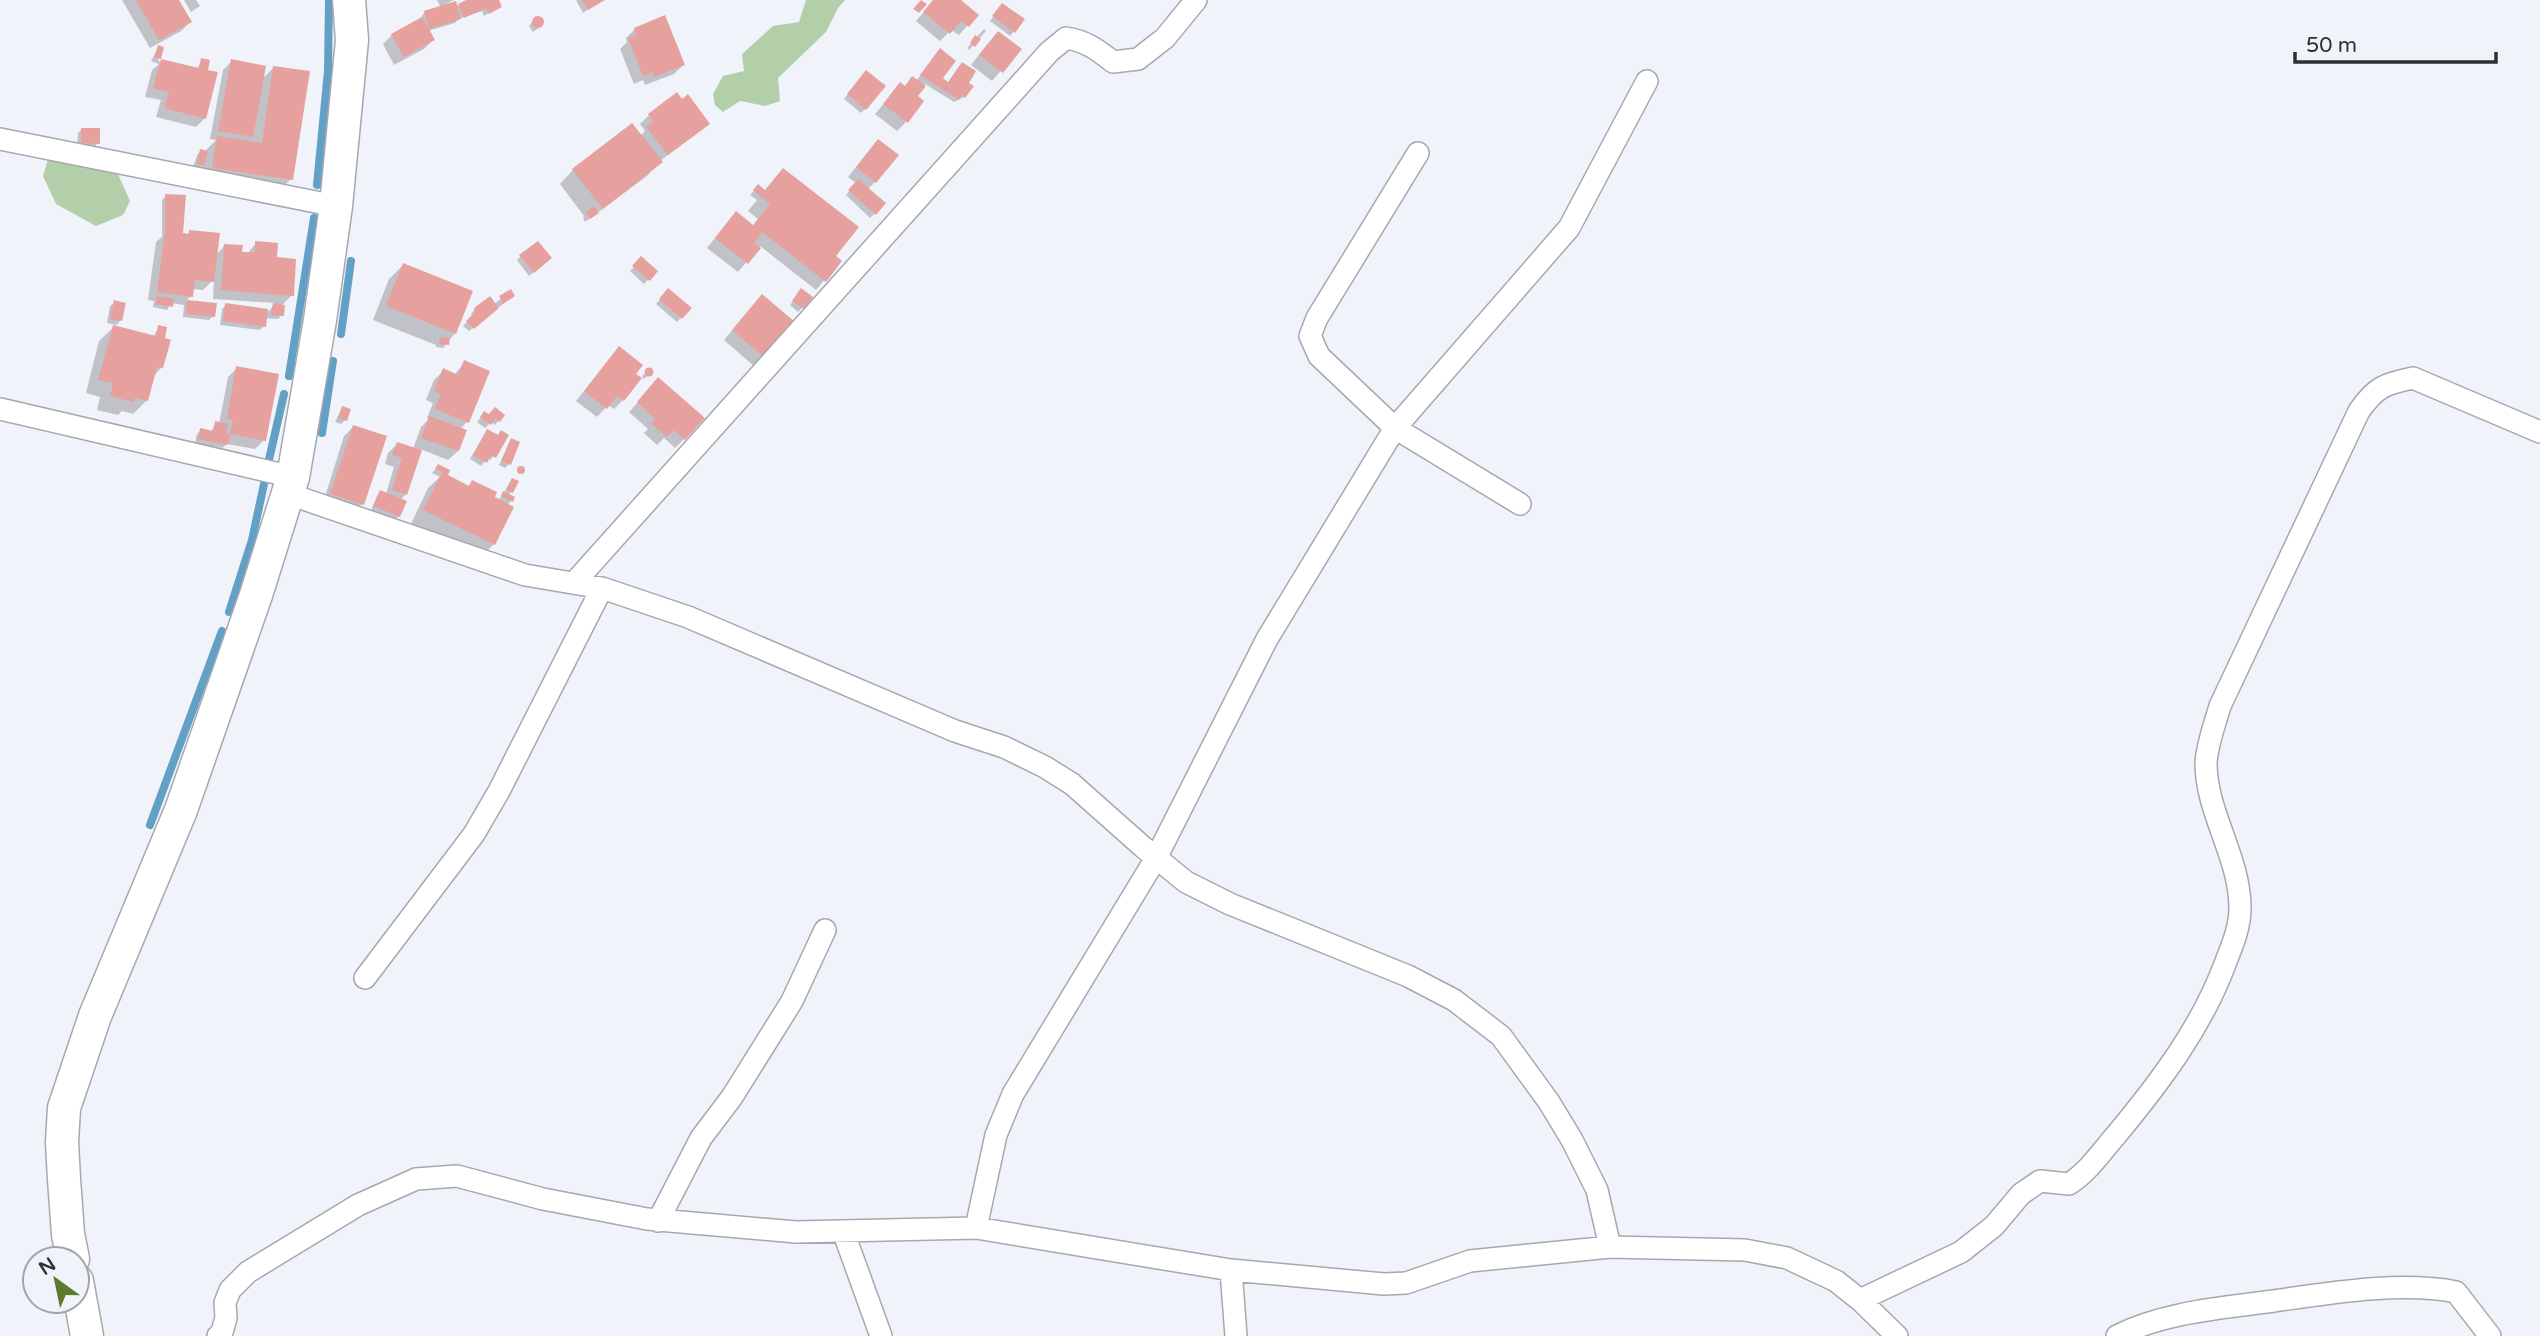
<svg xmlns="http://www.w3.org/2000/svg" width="2540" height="1336" viewBox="0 0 2540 1336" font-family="'Varela Round',sans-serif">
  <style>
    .green { fill: #b3cfa9 }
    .shadow { fill: #0003 }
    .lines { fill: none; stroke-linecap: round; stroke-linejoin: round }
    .stream { stroke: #63a0c5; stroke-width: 8 }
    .building { fill: #e6a09e }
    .street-casing { stroke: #a7a8af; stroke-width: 24 }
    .secondary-casing { stroke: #a7a8af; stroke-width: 35 }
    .street { stroke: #fff; stroke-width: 21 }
    .secondary { stroke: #fff; stroke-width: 32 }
  </style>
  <rect width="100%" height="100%" fill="#f1f3fa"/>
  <!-- green -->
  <path class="green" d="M806,0H845L838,8L826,32L778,78L780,101L765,106L740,101L723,112L715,105L713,94L723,76L744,71L742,54L773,26L799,22Z
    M54,157L83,159L118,174L130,201L123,215L96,226L56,204L43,176L48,159Z"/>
  <!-- shadow -->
  <path class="shadow" d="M122,0H177L190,22L181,31L150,48Z
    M184,0H196L200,6L191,12Z
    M437,0H454L446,4V6L455,3L458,6L470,0H497L500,6L484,16L482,11L459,19L455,23L428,31L433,40L424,49L394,65L383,44L392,35L421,20V17L425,12L441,8Z
    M576,0H602L583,13Z
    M934,0H958L977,15L959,35L951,30L940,41L916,21Z
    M999,9L1023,20L1010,36L990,21Z
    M536,17L542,19L541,26L533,32L529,26Z
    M635,29L683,65L674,74L645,85L643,80L634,84L620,49L627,42L626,38Z
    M984,29L986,31L973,46L969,50L967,48Z
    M989,42L1019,50L992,81L971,65Z
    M159,47L162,48L158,61L197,69L202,60L205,118L196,127L156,117L161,100L145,97L152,70L159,64L151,61Z
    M936,55L941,79L948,84L966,83L964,97L954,102L925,84L915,97L906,122L897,131L875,114L900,85L904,88L916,81Z
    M232,61L262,79L274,67L291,179L277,193L200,182L202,166L199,169L193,168L197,155L201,151L204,152L216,140L210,139L223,70Z
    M862,77L865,109L861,113L844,99Z
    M649,115L708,124L660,161L647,176L585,222L583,218L584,216L560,184L573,170L640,136L645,131L640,124Z
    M82,129L98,143L94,147L77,146L78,133Z
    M870,150L875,182L868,189L884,204L870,218L846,195L856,183L848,177Z
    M783,170L833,256L840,261L816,290L760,246L738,272L707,248L727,223L752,227L758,219L748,211L757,200L750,195L758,186L764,191Z
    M166,196L181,235H186L190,232L216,255L225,245L241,253L247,254L256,243L275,259L292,295L281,306L282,315L278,319L265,318L264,326L260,330L220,325L222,309L226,305L269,311L275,303L213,299L214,279L203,290L192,289L191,296L186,301L215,304L213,316L209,320L183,317L184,305L171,303L167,310L153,307L154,301L148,300L156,242L162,237V200Z
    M521,256L546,262L529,276L517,260Z
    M642,259L656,271L644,284L630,271Z
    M403,265L455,333L443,348L436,347V345L373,320L389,279Z
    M668,290L690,308L677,322L656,304Z
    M510,292L508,300L469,331L463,326L472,317L471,314L475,309L494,304Z
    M798,294L802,308L798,312L790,305Z
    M115,302L120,321L114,327L153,337L159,327L162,367L153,377L147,400L133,414L122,411L118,415L97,410L100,397L86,393L99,341L116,325L107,323L110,306Z
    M753,306L763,357L754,366L724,340Z
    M619,348L633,374L623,400L614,409L608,405L597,417L576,401Z
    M465,362L467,422L460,429L458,451L448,460L420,449L406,494L400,500L399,516L395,520L371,510L377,496L381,492L386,494L394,467L385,464L388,453L397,444L413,449L421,427L429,419L427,418L433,403L426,400L434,380L443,371L454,375Z
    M237,368L264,440L255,449L227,444L222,448L195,443L197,434L201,430L211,432L216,423L219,424L228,377Z
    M650,370L651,374L643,379L642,376Z
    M650,389L684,439L675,448L664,438L657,445L644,433L648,429L629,412Z
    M342,408L345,420L341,424L335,422Z
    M503,416L495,425L491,422L485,428L477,422L481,417Z
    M353,427L362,504L353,513L323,503L344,436Z
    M501,432L494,456L490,460L487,459L481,466L470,459L484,435L497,436Z
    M512,440L509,464L505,468L499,465Z
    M438,466L445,476L468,487L473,482L498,501L512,480V492L508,495L511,501L507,505L494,544L480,558L411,524L428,488L440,477L432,473Z"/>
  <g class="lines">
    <!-- stream -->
    <path class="stream" d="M317,185L328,71L329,0
      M341,334L351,261
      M289,376L314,218
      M322,433L333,361
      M268,464L284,394
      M229,612L252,540L264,484
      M150,825L222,631"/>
  </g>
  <!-- building -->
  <path class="building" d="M136,0H179L192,22L159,40Z
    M466,0H499L502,7L489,14L486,8L464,18L458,4Z
    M582,0H605L588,10Z
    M921,0L927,4L919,13L913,9Z
    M933,0H961L979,15L969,27L961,21L950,34L923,12Z
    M456,1L461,19L429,29L435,40L404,57L391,34L422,17L429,29L424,11Z
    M1002,3L1025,19L1015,33L992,16Z
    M665,15L685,65L654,77L652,72L643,76L628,38L636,35L634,28Z
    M532 22a6 6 0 1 1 12 0a6 6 0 1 1-12 0Z
    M998,31L1022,49L1003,73L979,55Z
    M975,35L981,39L975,47L970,43Z
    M158,45L164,47L161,59L154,57Z
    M940,48L956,61L943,78L948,82L962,62L976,71L969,83L974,86L965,98L962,95L959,100L920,75Z
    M201,58L210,60L208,70L218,72L206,119L164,108L169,92L153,88L161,59L199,68Z
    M231,59L266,66L253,137L218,131Z
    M273,66L310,71L293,180L212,168L217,136L262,143Z
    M866,70L886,86L866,110L847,94Z
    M912,76L926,86L918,96L924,101L908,123L883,104L900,82L905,86Z
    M677,92L682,99L688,94L710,124L668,155L646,127L653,121L648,114Z
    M632,123L663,162L603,209L572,169Z
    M81,128H100V144L81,143Z
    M878,139L899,155L876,183L856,167Z
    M200,149L208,151L204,166L197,164Z
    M783,168L859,227L836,256L842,261L826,282L762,232L754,243L761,248L748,264L715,238L736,211L753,225L770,204L753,190L758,184L765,190Z
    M858,179L886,203L876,215L848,190Z
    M165,194L186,195L183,233L189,234V230L220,233L214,282L195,280L193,297L157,292L165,231Z
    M594,206L599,213L590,219L586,212Z
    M255,241L278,243L277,257L296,259L294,296L221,290L224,244L243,245L242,252H255Z
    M538,241L552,258L534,273L519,255Z
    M641,256L658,271L650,281L632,266Z
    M403,263L473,291L456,334L386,306Z
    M668,288L692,308L682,319L659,299Z
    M801,288L813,297L804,309L792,301Z
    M511,289L515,296L503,304L499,296Z
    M762,294L795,322L765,358L732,330Z
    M157,296L174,299L173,307L156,304Z
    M490,296L499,308L474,329L466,321L475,312L474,308Z
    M114,300L126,303L122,321L110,319Z
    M187,300L217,303L215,317L186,314Z
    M225,303L268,309L266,327L223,321Z
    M273,303L285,305L284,316L271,315Z
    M113,325L156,336L158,325L167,327L165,338L171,340L163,368L157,367L148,401L135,398L133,402L110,396L113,383L98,380Z
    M440,337L450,338L449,345L439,344Z
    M619,346L643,365L636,374L642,378L624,401L617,396L607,409L584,391Z
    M464,360L490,371L469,423L435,409L441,394L434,391L443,368L458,375Z
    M236,366L279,374L266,441L230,434L228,445L198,439L200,428L213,431L215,421L228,424L226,433L230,434L233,420L227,419Z
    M644.5 372a4.5 4.5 0 1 1 9 0a4.5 4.5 0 1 1-9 0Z
    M658,377L705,418L685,440L674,430L667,437L651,423L655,419L637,402Z
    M342,406L351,409L347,421L338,418Z
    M495,407L505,415L500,422L495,418L491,425L480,417L484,411L489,414Z
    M429,416L467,430L459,451L421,438Z
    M353,425L387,436L364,505L330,494Z
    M487,429L498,435L501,430L509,435L496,458L491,455L487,463L473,455Z
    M511,438L520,442L511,465L501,461Z
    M397,442L422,450L407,495L392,490L402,458L392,455Z
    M438,464L450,470L448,475L469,486L472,480L497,492L495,497L514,507L495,545L423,510L442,472L435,469Z
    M517 470a4 4 0 1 1 8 0a4 4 0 1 1-8 0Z
    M512,478L519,481L513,493L506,489Z
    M380,490L407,501L400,517L373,506Z
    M503,491L515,497L513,502L501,496Z"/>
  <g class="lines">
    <!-- street casing -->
    <g class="street-casing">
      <path id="street" d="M0,139L336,206
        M0,409L293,477
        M289,494L525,575L602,588L688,617L955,731L1004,747L1045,767L1072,784L1143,847L1186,882L1230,904L1408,976L1454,1000L1501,1036L1549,1102L1572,1140L1597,1190L1610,1247
        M1520,504L1395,428L1569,228L1647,81
        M574,583L1049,52L1066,38C1086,41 1098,50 1113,62L1138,59L1165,38L1196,0
        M365,978L474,834L499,791L602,588
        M658,1221L701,1138L732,1097L792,1001L825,930
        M976,1228L996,1135L1013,1094L1156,858L1267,639L1395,428L1319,356L1310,336L1317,318L1418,153
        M843,1231L881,1336
        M1231,1270L1236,1336
        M1860,1300L1961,1252L1994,1226L2021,1194L2040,1181L2069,1184C2089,1171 2102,1151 2117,1134C2160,1082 2201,1028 2225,964C2232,946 2240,928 2240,908C2240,857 2206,813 2206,763C2207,744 2215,724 2220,706L2359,411C2376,387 2384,384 2413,378L2540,432
        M218,1336L222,1332L226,1318L225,1303L230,1290L248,1272L358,1205L416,1179L457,1176L543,1199L647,1219L796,1232L976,1228L1231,1270L1384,1284L1406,1283L1470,1261L1610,1247L1745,1250L1787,1258L1836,1281L1860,1300L1897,1336
        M2117,1336C2164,1312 2222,1308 2274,1301C2330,1293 2401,1281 2456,1292L2490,1336"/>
    </g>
    <!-- secondary casing -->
    <g class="secondary-casing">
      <path id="secondary" d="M73,1259L68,1234L64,1179L62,1142L64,1108L95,1016L181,810L256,595L293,477L320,320L336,206L352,40L349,0
        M77,1281L87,1336"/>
    </g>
    <!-- street -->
    <use href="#street" class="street"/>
    <!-- secondary -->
    <use href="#secondary" class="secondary"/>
  </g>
  <!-- north arrow -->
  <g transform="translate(56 1280) rotate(327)"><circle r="33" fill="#f1f3fa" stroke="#a3a5aa" stroke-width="2"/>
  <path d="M0-5L12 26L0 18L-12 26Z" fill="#5f7a2e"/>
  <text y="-10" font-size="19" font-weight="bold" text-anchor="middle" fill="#2f3032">N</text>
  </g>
  <!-- scale -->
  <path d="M2295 52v10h201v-10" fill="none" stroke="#2f3032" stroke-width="3.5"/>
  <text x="2306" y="52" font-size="21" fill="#2f3032" stroke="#f1f3fa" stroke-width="5" paint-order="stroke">50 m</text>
</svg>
